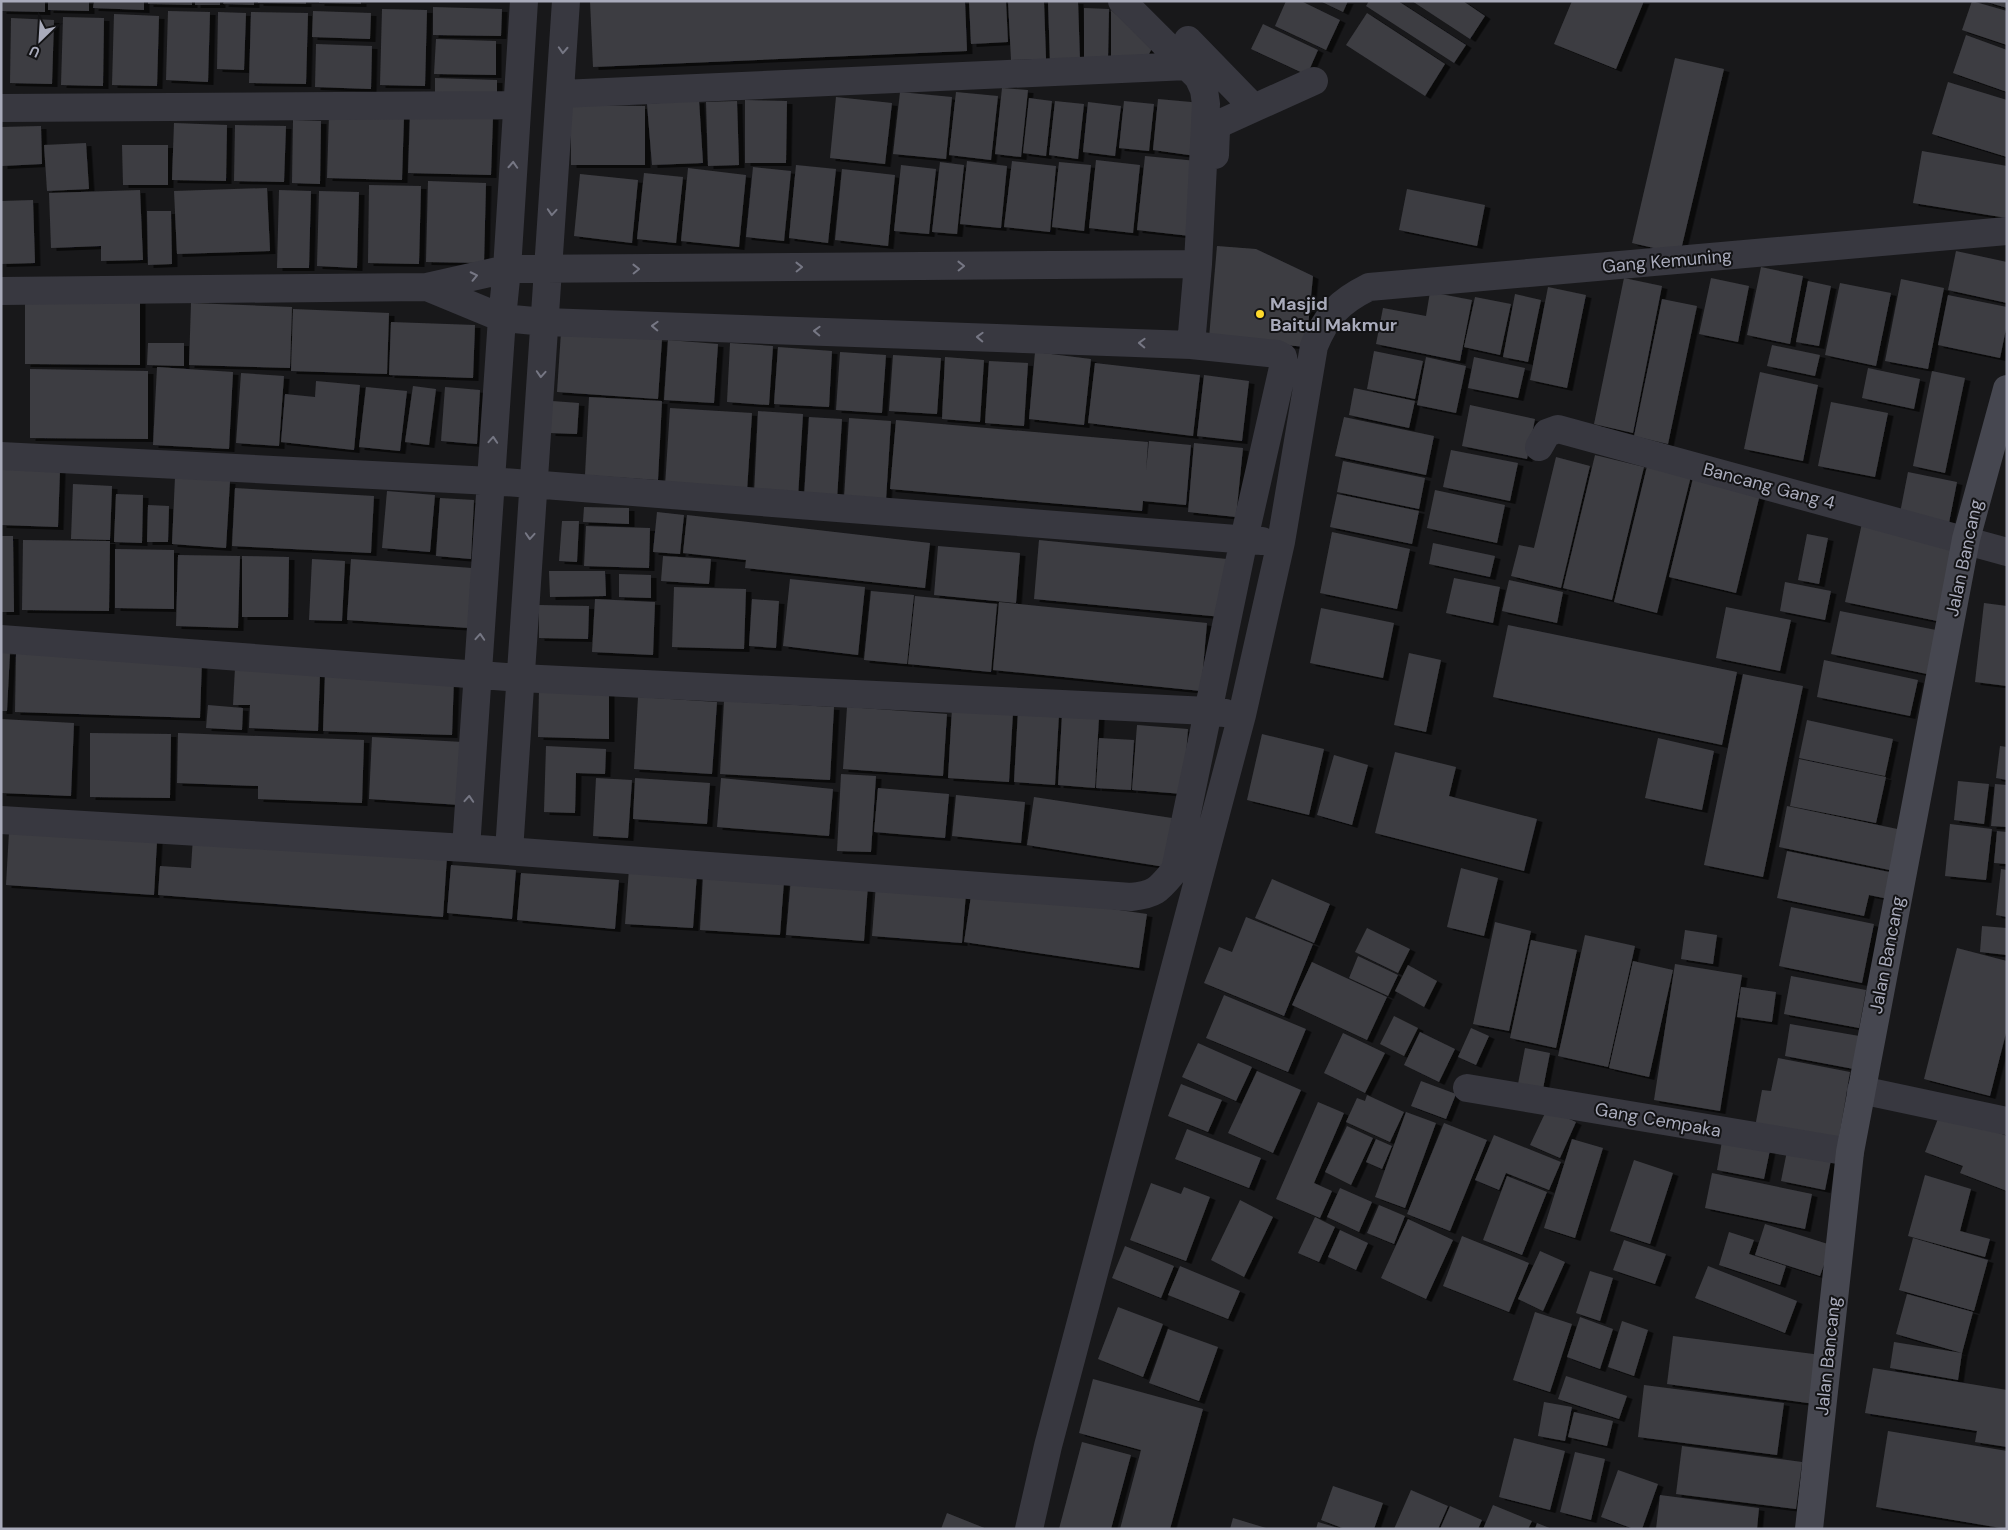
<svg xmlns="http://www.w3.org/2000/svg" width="2008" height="1530" viewBox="0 0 2008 1530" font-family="'DM Sans',sans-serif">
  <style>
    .building { fill: #3d3d42; filter: url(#shadow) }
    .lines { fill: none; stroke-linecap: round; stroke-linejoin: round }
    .street { stroke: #383840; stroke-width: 28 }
    .secondary { stroke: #464750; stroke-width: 28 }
    .oneway { stroke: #767784 }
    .poi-dot { fill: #ffda2b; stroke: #131315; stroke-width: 2 }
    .labels { text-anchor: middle; stroke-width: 4; stroke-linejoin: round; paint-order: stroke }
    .street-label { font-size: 18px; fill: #a9abbb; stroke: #131315 }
    .poi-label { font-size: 18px; font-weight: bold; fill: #a9abbb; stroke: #131315; text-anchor: start }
  </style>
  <defs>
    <filter id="shadow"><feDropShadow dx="5.5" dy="3" stdDeviation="0" flood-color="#0009"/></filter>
  </defs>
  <rect width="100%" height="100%" fill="#18181a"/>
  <!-- building -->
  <path class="building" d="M1,1H45V12L1,11Z
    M48,1H89V11L48,10Z
    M94,1H144V10L93,8Z
    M148,1H192V5L148,4Z
    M195,1H220V5H195Z
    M224,1H254V5L223,4Z
    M258,1H306V4L258,3Z
    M319,1H361V4L319,3Z
    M590,1H965L967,51L593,67Z
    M969,1H1006L1008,42L971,44Z
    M1008,1H1044L1046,59L1011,60Z
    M1048,1H1078L1080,61L1050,62Z
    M1286,1H1301L1340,20L1326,50L1275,26Z
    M1320,1H1348L1343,12Z
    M1369,1H1398L1466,45L1454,63L1366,6Z
    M1412,1H1463L1485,16L1470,39Z
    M1572,1H1644L1616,69L1554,44Z
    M1972,1L2007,11V45L1962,30Z
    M2007,1V8L1987,2V1Z
    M433,7L502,9L501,36L433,35Z
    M1084,8L1109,9L1108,60H1084Z
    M382,9L427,10L425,86L380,85Z
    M1111,10L1153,46L1148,56L1111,57Z
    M168,11L210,12L208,82L166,80Z
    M313,11L371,13L370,39L312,37Z
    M218,12L246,13L244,70L217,69Z
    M251,12L308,13L306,84L249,83Z
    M1367,13L1445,64L1425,96L1346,45Z
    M114,14L159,16L157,86L112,85Z
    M63,17L104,18L103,86L61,85Z
    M11,18L54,20L52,84L10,83Z
    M1263,24L1318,50L1307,75L1251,49Z
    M1966,35L2007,50V92L1953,73Z
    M436,39L496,41V75L434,74Z
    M316,44L372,46L371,89L315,87Z
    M1675,58L1724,69L1680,254L1632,243Z
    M435,78L497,80V101L435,99Z
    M1948,82L2007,100V157L1932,134Z
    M1002,88L1028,90L1021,157L995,154Z
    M900,92L952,97L946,159L893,154Z
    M956,92L998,96L991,160L949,155Z
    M836,97L892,103L885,164L830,158Z
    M1029,98L1052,101L1046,156L1023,153Z
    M1158,99L1202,103L1196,156L1153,150Z
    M699,100L703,163L652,165L647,104Z
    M745,100L787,101L786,163H745Z
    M737,101L739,165L708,166L706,102Z
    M1055,101L1084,104L1078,159L1049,155Z
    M1124,101L1154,104L1149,151L1119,148Z
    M1088,102L1121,106L1115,156L1083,152Z
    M571,105L645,106V165H571Z
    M329,114L404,116L402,180L327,178Z
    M410,115L493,117L491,175L408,173Z
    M293,120L321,121L320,184L292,183Z
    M174,123L227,125L226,181L172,180Z
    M235,125L286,126L284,182L234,181Z
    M41,126L42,164L2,166L1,127Z
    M86,143L89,189L47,191L44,145Z
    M122,145H168V185H123Z
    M1922,151L2007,166V218L1913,203Z
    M1145,156L1197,161L1190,236L1137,230Z
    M1096,160L1140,165L1133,233L1089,228Z
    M967,161L1007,166L1001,228L960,224Z
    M1012,161L1056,166L1050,232L1004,227Z
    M940,162L964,165L957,234L932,232Z
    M1059,162L1091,165L1084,231L1052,227Z
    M796,165L836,169L828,243L789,238Z
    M901,165L936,169L929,234L894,231Z
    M753,167L791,171L784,241L746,237Z
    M688,168L746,175L739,247L681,241Z
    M842,169L895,175L888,246L835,240Z
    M644,173L683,177L676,243L637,239Z
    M580,174L638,180L632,243L574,236Z
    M428,181L486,183L484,263L426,262Z
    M369,185L421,186L419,264L368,263Z
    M267,188L270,251L177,254L174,191Z
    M1407,189L1485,205L1477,246L1399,230Z
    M140,190L143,260L101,261V246L51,248L49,193Z
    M279,190L311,191L309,268H277Z
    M319,191L359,192L357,268L317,266Z
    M33,200L35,263L1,264V201Z
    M147,211H171L172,264L148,265Z
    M1217,246L1256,249L1313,276L1306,347L1209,338Z
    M1956,251L2007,262V303L1948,290Z
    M1761,267L1803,276L1790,344L1747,335Z
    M1624,278L1662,286L1633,433L1594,424Z
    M1711,278L1749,286L1738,342L1699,334Z
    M1901,279L1944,288L1928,369L1885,361Z
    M1808,281L1831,286L1819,346L1796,342Z
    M1840,283L1891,293L1876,366L1825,355Z
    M1548,287L1586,295L1567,388L1530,380Z
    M1430,292L1472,300L1460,361L1376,344L1383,308L1426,316Z
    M1515,294L1541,300L1528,362L1503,357Z
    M1948,295L2007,307V324L2000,358L1938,345Z
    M1475,297L1511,304L1500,355L1464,347Z
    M1662,299L1697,306L1668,444L1634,436Z
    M25,301H140V365L25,364Z
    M191,303L292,307L290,368L189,365Z
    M293,309L389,313L387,374L291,371Z
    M391,322L475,325L473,378L389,375Z
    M561,332L662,339L658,399L557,392Z
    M668,340L718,344L714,403L664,400Z
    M148,343H184V366L147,365Z
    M730,343L773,346L769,405L727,402Z
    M1772,345L1820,355L1815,376L1767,366Z
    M778,347L832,351L829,407L774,404Z
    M1374,351L1423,361L1415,399L1367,389Z
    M840,352L886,355L882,413L836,410Z
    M1035,352L1091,359L1084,425L1029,419Z
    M893,355L941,358L937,414L889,411Z
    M945,357L984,360L980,422L942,419Z
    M1426,357L1466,366L1456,413L1417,405Z
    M1474,357L1525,368L1518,398L1468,388Z
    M989,361L1028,363L1024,426L985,423Z
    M1095,363L1200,375L1193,436L1088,423Z
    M157,367L233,372L229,449L153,445Z
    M1868,368L1920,379L1914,409L1862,398Z
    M30,369L148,371V439L30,438Z
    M1932,371L1965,378L1945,473L1913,466Z
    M1760,372L1818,385L1803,461L1744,449Z
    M241,373L284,376L279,446L236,443Z
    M1204,375L1249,381L1242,441L1197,436Z
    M316,381L360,385L354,450L281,442L285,394L315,397Z
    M413,386L436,389L429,445L405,442Z
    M366,387L407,391L400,451L359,447Z
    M445,387L480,390L477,444L441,441Z
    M1354,388L1415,401L1409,428L1349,415Z
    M589,397L662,401L658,480L585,475Z
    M552,401L579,403L577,434L550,433Z
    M1831,402L1888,413L1875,477L1818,466Z
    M1470,405L1535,419L1527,459L1462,446Z
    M670,408L752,413L747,491L665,486Z
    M758,411L803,414L798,497L754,494Z
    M809,417L842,419L837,499L804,497Z
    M1344,417L1434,436L1426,475L1335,456Z
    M849,418L891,421L886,500L844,498Z
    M896,420L1148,442L1146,471L1149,441L1191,445L1186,505L1143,501L1142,511L890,489Z
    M1194,443L1243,448L1236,517L1188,512Z
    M1451,450L1518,463L1510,501L1443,487Z
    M1595,455L1644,467L1612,600L1563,588Z
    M1556,457L1590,466L1561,588L1511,576L1519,545L1534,548Z
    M1649,458L1693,468L1657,613L1614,602Z
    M1343,461L1425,478L1419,509L1337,492Z
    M1,468L60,470L58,527L1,525Z
    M1695,470L1762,486L1736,593L1669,577Z
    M1908,472L1957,482L1949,523L1900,513Z
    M175,477L230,481L226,548L172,544Z
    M73,484L112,486L110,540L71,539Z
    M235,488L374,496L371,553L232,546Z
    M1435,490L1505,505L1497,543L1427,528Z
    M387,491L435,495L430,552L382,548Z
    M116,494L143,495L142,543L114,542Z
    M1337,494L1419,511L1412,544L1330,527Z
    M440,498L474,500L471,559L436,556Z
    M148,505L169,506L168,542H147Z
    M584,507L629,508V524L583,522Z
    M657,512L684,515L680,554L653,552Z
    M687,515L930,543L925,588L745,568L746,560L683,553Z
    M562,521H579L577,562L559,561Z
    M1862,523L1953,543L1937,621L1845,602Z
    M586,526L650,528L649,568L584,566Z
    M1332,532L1410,549L1397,609L1320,593Z
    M1807,534L1828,538L1819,584L1798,580Z
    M1,536H13L14,612H1Z
    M23,540L110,541L109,611L22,610Z
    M1039,540L1227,559L1222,617L1034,599Z
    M1433,543L1495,556L1490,577L1429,564Z
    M938,546L1020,553L1016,603L934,595Z
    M115,549L174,550V609L115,608Z
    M178,555L240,556L238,628L176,626Z
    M242,556L289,557L288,617H242Z
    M663,556L711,559L709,584L661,581Z
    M312,559L345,561L342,621L309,620Z
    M351,559L472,568L469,628L347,620Z
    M549,571H605L606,596L550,597Z
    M619,574L651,575V598L619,597Z
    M1454,578L1500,587L1493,623L1446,613Z
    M790,579L865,587L858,655L783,646Z
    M1509,580L1563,592L1557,623L1502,611Z
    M1785,582L1831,591L1825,620L1780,611Z
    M674,587L746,589L744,649L672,647Z
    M871,591L914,595L907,664L864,660Z
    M915,596L997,604L991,672L908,664Z
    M595,599L655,602L653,655L592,652Z
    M752,599L779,601L776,648L749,646Z
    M999,602L1207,623L1201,691L993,670Z
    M1984,603L2007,606V686L1975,682Z
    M539,605L589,606L588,639L539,638Z
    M1726,607L1791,620L1780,671L1716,658Z
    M1321,608L1394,623L1383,678L1310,663Z
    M1840,611L1936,630L1927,674L1831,654Z
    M1508,625L1737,672L1722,745L1493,697Z
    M1,652H10L7,711H1Z
    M16,653L202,659L200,718L15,712Z
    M1409,653L1441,660L1426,732L1394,725Z
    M1824,660L1918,680L1910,716L1817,697Z
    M235,668L320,673L318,731L249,728L250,705H233Z
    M325,674L454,678L452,735L323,731Z
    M1743,674L1803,686L1763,877L1704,865Z
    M539,689L609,691V739L538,737Z
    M638,697L717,702L712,774L634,769Z
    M724,701L834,707L830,780L720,774Z
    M208,705L243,708L242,730L206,728Z
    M847,707L947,714L943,776L843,769Z
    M952,708L1013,712L1009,782L948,778Z
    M1018,711L1059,714L1055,785L1014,782Z
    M1062,715L1099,717L1095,788L1058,785Z
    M1,719L74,723L71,796L1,793Z
    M1807,720L1893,739L1885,776L1799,758Z
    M1137,725L1188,729L1183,794L1132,790Z
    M90,733L171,734L170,798L90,797Z
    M178,733L364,740L362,803L258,799V786L177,783Z
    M1262,734L1324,749L1309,815L1247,800Z
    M372,737L463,742L460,805L369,799Z
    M1099,738L1134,740L1131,790L1096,788Z
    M1658,738L1714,751L1702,810L1645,798Z
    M546,746L606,749L605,774L576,773L575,813L544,812Z
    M2000,746L2007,747V780L1996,778Z
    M1395,752L1456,767L1449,796L1537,819L1524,871L1375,833Z
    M1334,755L1368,765L1352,825L1317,815Z
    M1799,759L1886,777L1876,823L1790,806Z
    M841,774L876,776L871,852L837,851Z
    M596,778L632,780L628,838L593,836Z
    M635,778L710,783L707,824L633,819Z
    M721,778L833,789L829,836L717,827Z
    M1958,781L1989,784L1984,824L1954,820Z
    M1995,784L2007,785V827L1991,826Z
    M878,788L949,794L945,838L874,832Z
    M956,795L1025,802L1021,843L952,836Z
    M1034,797L1172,818L1165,867L1027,845Z
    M1787,806L1907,831L1899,872L1779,847Z
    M1950,824L1992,829L1986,880L1945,876Z
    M1997,831L2007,832V864L1994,863Z
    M9,832L157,841L154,895L6,885Z
    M193,837L447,856L443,917L158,895L160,866L191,868Z
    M1787,851L1899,874L1893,900L1869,895L1864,916L1777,898Z
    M451,865L516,870L512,919L447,913Z
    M629,868L697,873L693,928L625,924Z
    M1461,868L1498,878L1484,936L1447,927Z
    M2001,869L2007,870V917L1996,915Z
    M521,873L619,880L615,929L517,920Z
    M703,876L784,881L780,935L700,930Z
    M791,878L868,884L864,941L786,935Z
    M1272,879L1330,904L1314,943L1255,918Z
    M876,884L966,893L962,943L872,936Z
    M972,889L1147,914L1139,968L964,942Z
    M1791,907L1874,924L1862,983L1779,966Z
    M1246,917L1313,944L1284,1016L1204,983L1219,947L1232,952Z
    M1495,922L1531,931L1509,1031L1473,1024Z
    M1982,926L2007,928V955L1980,952Z
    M1367,928L1410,949L1398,973L1355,952Z
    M1685,930L1717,935L1713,964L1681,959Z
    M1585,935L1635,946L1608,1067L1558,1056Z
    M1531,940L1577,950L1556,1048L1510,1038Z
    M1957,948L2007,961V1029L1990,1096L1924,1079Z
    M1358,956L1398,975L1388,996L1349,978Z
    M1633,961L1673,970L1649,1077L1609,1068Z
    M1312,962L1387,997L1367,1040L1292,1005Z
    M1675,964L1742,975L1720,1111L1654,1100Z
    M1408,965L1437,981L1424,1007L1395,991Z
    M1791,976L1866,990L1859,1028L1784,1014Z
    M1741,987L1776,992L1772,1022L1737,1017Z
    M1224,995L1306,1029L1288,1072L1206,1038Z
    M1394,1016L1418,1028L1404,1056L1380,1044Z
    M1790,1024L1865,1037L1859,1070L1785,1056Z
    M1471,1028L1489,1036L1476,1065L1458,1057Z
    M1420,1032L1455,1049L1439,1082L1404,1065Z
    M1343,1033L1385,1053L1365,1093L1324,1073Z
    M1198,1043L1252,1067L1236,1101L1182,1077Z
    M1525,1048L1550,1053L1542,1094L1517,1089Z
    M1778,1058L1850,1072L1838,1143L1755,1127L1762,1090L1771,1091Z
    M1257,1071L1301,1090L1273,1153L1228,1133Z
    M1421,1081L1456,1094L1446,1119L1411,1106Z
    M1181,1084L1222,1100L1208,1132L1168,1116Z
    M1367,1095L1404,1112L1390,1142L1346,1122L1357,1098L1365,1101Z
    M1318,1102L1344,1113L1314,1183L1332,1191L1320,1218L1276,1199Z
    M1547,1109L1576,1122L1560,1158L1530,1145Z
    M1941,1111L2007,1136V1191L1960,1173L1963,1166L1925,1152Z
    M1406,1112L1436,1123L1405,1208L1375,1197Z
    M1444,1123L1487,1140L1450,1231L1407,1214Z
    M1347,1126L1373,1138L1351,1185L1325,1172Z
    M1187,1129L1261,1158L1249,1188L1175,1159Z
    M1494,1135L1561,1162L1549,1190L1506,1173L1499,1190L1475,1180Z
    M1376,1139L1392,1146L1382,1169L1366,1162Z
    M1572,1139L1603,1148L1575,1238L1544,1228Z
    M1722,1141L1770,1150L1764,1179L1717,1170Z
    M1787,1151L1831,1160L1825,1190L1781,1181Z
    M1634,1160L1673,1173L1650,1244L1610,1231Z
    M1712,1173L1812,1194L1805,1229L1705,1208Z
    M1925,1175L1971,1189L1960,1231L1990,1239L1985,1257L1908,1236Z
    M1507,1176L1547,1192L1522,1255L1483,1240Z
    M1151,1183L1181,1194L1184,1187L1210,1197L1186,1261L1130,1240Z
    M1340,1188L1372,1202L1359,1232L1327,1217Z
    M1240,1200L1273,1217L1244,1277L1211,1260Z
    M1379,1205L1405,1216L1394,1244L1367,1233Z
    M1315,1217L1335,1227L1319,1262L1298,1253Z
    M1408,1219L1453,1240L1426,1299L1381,1278Z
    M1765,1224L1831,1245L1820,1276L1755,1255Z
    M1340,1230L1368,1243L1356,1270L1328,1257Z
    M1729,1232L1754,1240L1749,1254L1786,1266L1780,1285L1719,1265Z
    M1462,1236L1529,1263L1509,1312L1443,1286Z
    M1913,1238L1988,1260L1974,1311L1899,1290Z
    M1624,1240L1666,1254L1655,1284L1613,1270Z
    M1125,1246L1174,1266L1161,1298L1112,1278Z
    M1540,1251L1565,1262L1543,1311L1518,1299Z
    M1180,1266L1240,1291L1228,1319L1168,1295Z
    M1708,1266L1797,1301L1785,1333L1695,1298Z
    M1590,1271L1613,1278L1600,1321L1576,1313Z
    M1907,1294L1973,1312L1962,1353L1896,1334Z
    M1118,1307L1163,1324L1143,1377L1098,1359Z
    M1535,1312L1572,1324L1550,1392L1513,1380Z
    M1580,1317L1613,1329L1600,1369L1567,1357Z
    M1622,1321L1648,1330L1634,1376L1608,1367Z
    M1168,1329L1218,1347L1199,1401L1149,1383Z
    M1673,1336L1821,1355L1815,1404L1667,1384Z
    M1894,1342L1962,1353L1958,1380L1890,1368Z
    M1873,1368L2007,1390V1447L1975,1442L1977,1431L1865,1413Z
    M1566,1376L1627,1396L1619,1419L1558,1399Z
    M1093,1379L1203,1409L1170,1529H1120L1141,1450L1079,1433Z
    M1644,1385L1784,1403L1777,1455L1638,1437Z
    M1544,1402L1572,1407L1565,1441L1538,1436Z
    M1574,1412L1613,1421L1607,1446L1568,1437Z
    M1888,1431L2007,1451V1529L1876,1507Z
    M1514,1438L1565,1451L1550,1510L1499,1497Z
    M1082,1442L1131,1455L1111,1529H1059Z
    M1682,1446L1802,1462L1796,1509L1676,1494Z
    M1575,1452L1605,1459L1591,1520L1560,1512Z
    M1618,1470L1658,1484L1642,1529H1634L1601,1517Z
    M1333,1486L1383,1503L1374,1529H1345L1321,1520Z
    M1411,1490L1448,1506L1438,1529H1394Z
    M1660,1495L1759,1508L1757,1529H1656Z
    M1493,1505L1532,1521L1528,1529H1483Z
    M1450,1506L1482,1520L1478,1529H1440Z
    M947,1513L987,1529H941Z
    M1233,1518L1266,1528V1529H1230Z
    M1318,1522L1338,1528V1529H1316Z
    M1537,1523L1552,1529H1535Z"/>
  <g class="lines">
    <!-- street -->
    <path class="street" d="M1122,1L1198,77L1204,90L1206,104L1198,264L1191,345
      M1188,40L1254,108L1221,123L1216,130L1215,155
      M561,94L1188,66
      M1,108L517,105
      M1254,108L1314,81
      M1,291L427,287L507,269L1198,264
      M1539,447L1547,433L1558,429L2007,552
      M1,456L491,481L1262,541
      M1,639L520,678L1208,711L1225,713
      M1,820L466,848L1131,897C1157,894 1159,889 1175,870L1244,539L1284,363L1283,357L1277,354L1191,345L545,322L502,318L427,287
      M466,848L502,318L507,269L524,1
      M509,851L566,1
      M1467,1088L1850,1152
      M1861,1090L2007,1121
      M1029,1529L1048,1446L1242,715L1281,542L1314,346C1327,315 1339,302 1369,287L2007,231"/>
    <!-- secondary -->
    <path class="secondary" d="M1809,1529L1850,1152L1966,539L2007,389"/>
  </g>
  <!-- one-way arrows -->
  <defs><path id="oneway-chevron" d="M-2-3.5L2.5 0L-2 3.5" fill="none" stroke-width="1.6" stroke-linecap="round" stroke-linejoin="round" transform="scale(1.25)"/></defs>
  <g class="oneway">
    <use href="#oneway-chevron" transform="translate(563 50) rotate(93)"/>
    <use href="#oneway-chevron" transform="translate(513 165) rotate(-87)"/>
    <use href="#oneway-chevron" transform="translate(552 212) rotate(94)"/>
    <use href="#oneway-chevron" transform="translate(961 266) rotate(-1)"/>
    <use href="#oneway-chevron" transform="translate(799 267) rotate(-1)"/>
    <use href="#oneway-chevron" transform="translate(636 269) rotate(-1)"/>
    <use href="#oneway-chevron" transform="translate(474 276) rotate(-12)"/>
    <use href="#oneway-chevron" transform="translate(655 326) rotate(-178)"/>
    <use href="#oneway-chevron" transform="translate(817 331) rotate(-178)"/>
    <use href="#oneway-chevron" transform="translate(980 337) rotate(-178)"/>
    <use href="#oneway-chevron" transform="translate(1142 343) rotate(-178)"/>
    <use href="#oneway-chevron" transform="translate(541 374) rotate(94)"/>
    <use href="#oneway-chevron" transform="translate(493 440) rotate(-86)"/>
    <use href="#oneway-chevron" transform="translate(530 536) rotate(94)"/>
    <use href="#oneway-chevron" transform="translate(480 637) rotate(-86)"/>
    <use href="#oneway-chevron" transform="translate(469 799) rotate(-86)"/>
  </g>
  <!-- markers -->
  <circle class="poi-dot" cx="1260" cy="314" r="5"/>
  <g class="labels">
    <!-- street labels -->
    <g class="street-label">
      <text transform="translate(1667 261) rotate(-5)" y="6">Gang Kemuning</text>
      <text transform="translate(1769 486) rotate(15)" y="6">Bancang Gang 4</text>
      <text transform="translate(1964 558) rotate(-78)" y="6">Jalan Bancang</text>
      <text transform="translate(1887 955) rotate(-79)" y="6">Jalan Bancang</text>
      <text transform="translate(1658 1120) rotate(10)" y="6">Gang Cempaka</text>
      <text transform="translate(1828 1356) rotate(-84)" y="6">Jalan Bancang</text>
    </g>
    <!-- poi labels -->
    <g class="poi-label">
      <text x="1270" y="310">Masjid<tspan x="1270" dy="21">Baitul Makmur</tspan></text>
    </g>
  </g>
  <!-- border -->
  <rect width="2008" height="1530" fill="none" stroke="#a9abbb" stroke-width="5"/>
  <!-- north arrow -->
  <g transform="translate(40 40) rotate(205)" stroke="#131315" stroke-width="4" paint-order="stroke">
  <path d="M0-4L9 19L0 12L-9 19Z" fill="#a9abbb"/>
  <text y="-8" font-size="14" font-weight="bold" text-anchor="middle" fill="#a9abbb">U</text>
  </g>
</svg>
